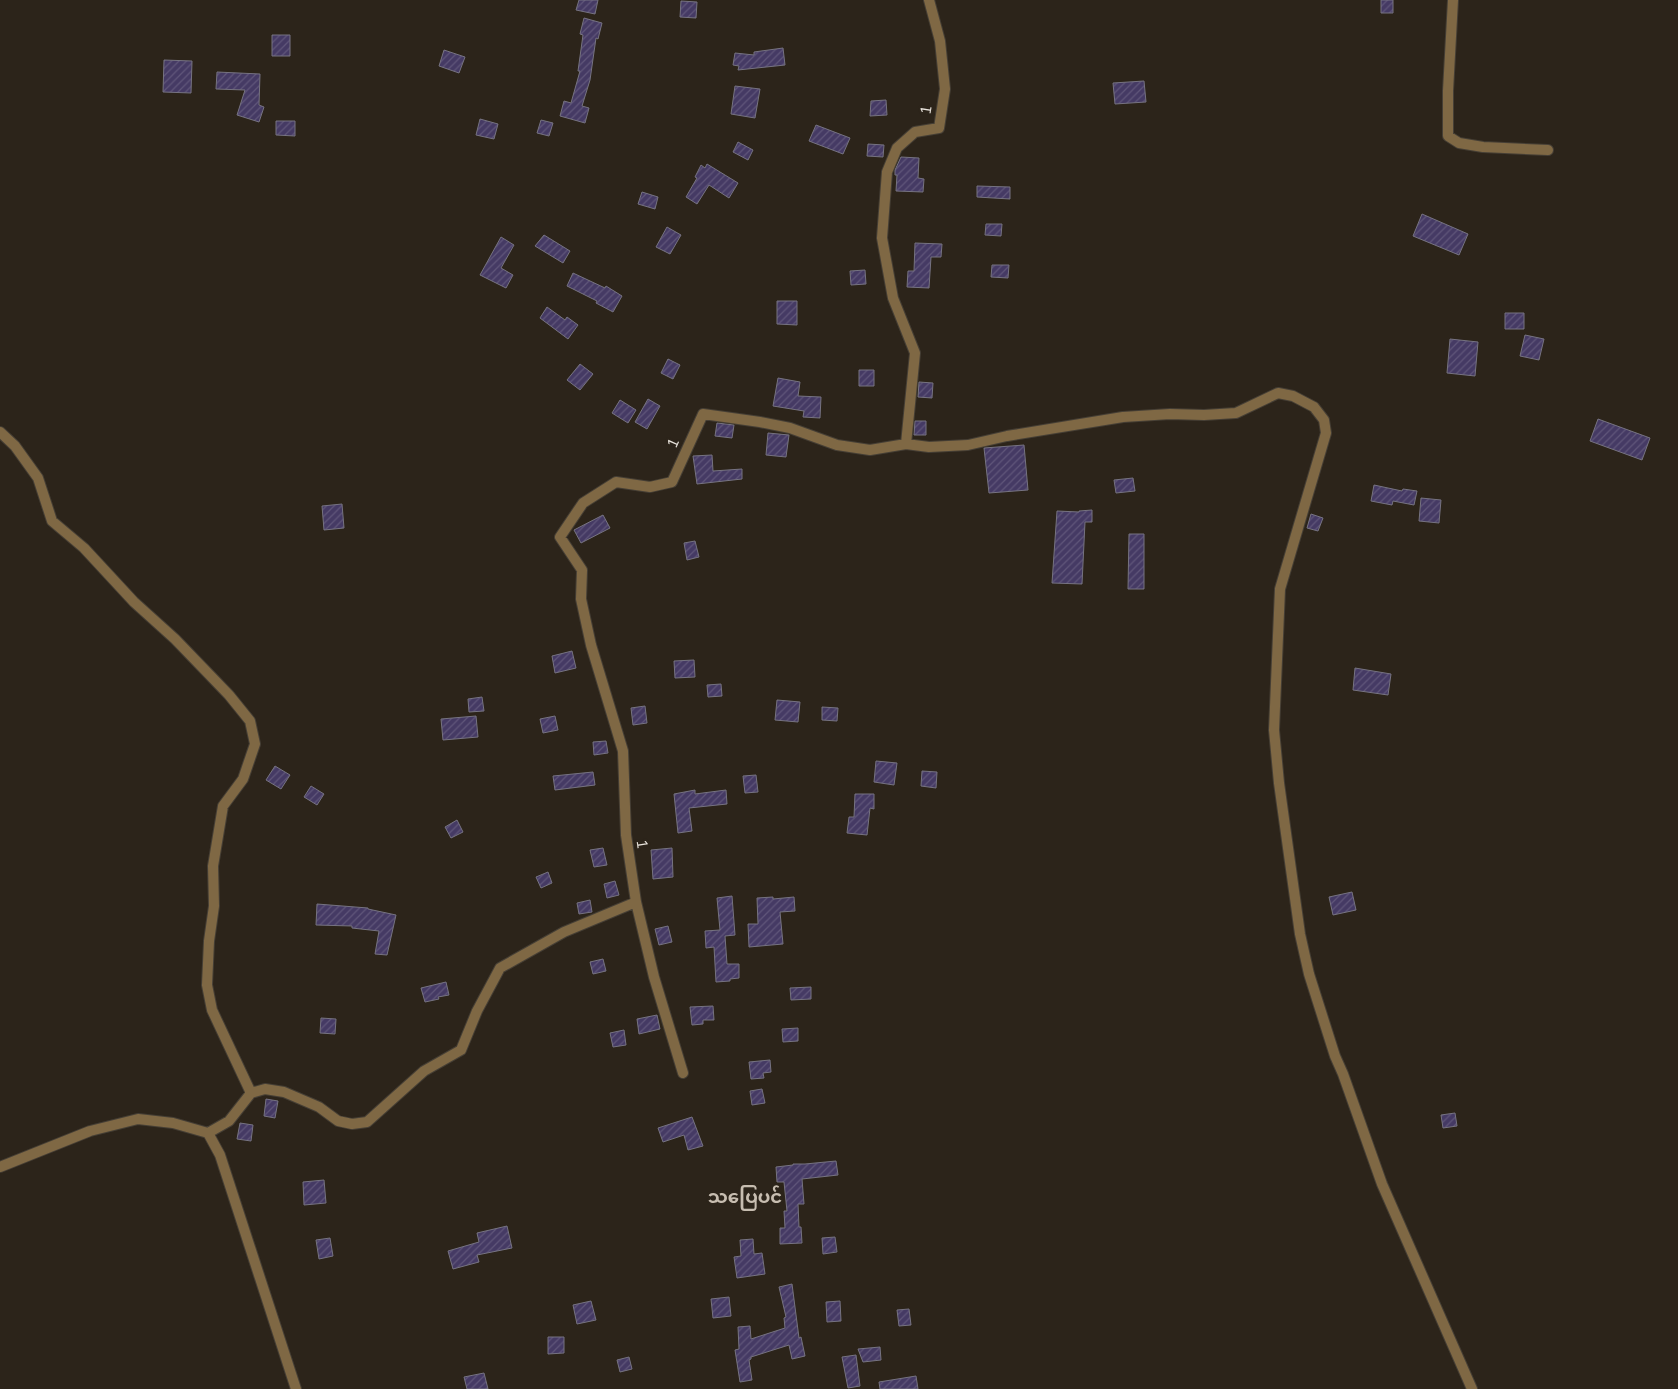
<svg xmlns="http://www.w3.org/2000/svg" width="1678" height="1389" viewBox="0 0 1678 1389" font-family="Mulish,'Noto Sans Myanmar',sans-serif">
  <style>
    .building { fill: url(#building-hatch); stroke: #767381 }
    .lines { fill: none; stroke-linecap: round; stroke-linejoin: round }
    .minor-casing { stroke: #463f35; stroke-width: 12 }
    .minor { stroke: #7f6844; stroke-width: 10 }
    .labels { text-anchor: middle; stroke-width: 5; stroke-linejoin: round; paint-order: stroke }
    .street-label { font-size: 15px; fill: #e9e4dd; stroke: #2c241a }
    .quarter-label { font-size: 18px; font-weight: bold; fill: #c7bdb0; stroke: #2c241a }
  </style>
  <defs>
    <pattern id="building-hatch" width="6" height="6" patternUnits="userSpaceOnUse" patternTransform="scale(1.25)"><rect width="6" height="6" fill="#453a64"/><path d="M-1 1l2-2M0 6l6-6M5 7l2-2" fill="none" stroke="#60567a"/></pattern>
  </defs>
  <rect width="100%" height="100%" fill="#2c241a"/>
  <!-- building -->
  <path class="building" d="M579,0H598L595,14L576,10Z
    M1381,0H1393V13H1381Z
    M681,1L697,2L696,18L680,17Z
    M584,18L602,23L598,39L596,38L590,80L582,106L589,108L585,123L560,116L564,101L571,103L580,71H578L583,35L580,34Z
    M272,35H290V56H272Z
    M783,48L785,65L738,70L739,66L733,65L735,53L754,55V52Z
    M444,50L465,57L459,73L439,66Z
    M164,60L192,61L191,93L163,92Z
    M217,72L260,74L259,105L264,107L259,122L237,115L245,90L216,89Z
    M1144,81L1146,102L1115,104L1113,83Z
    M735,86L760,89L755,118L731,114Z
    M886,100L887,115L870,116L871,101Z
    M480,119L498,124L494,139L476,135Z
    M541,120L553,123L549,136L537,133Z
    M276,121H295V136L276,135Z
    M816,125L850,138L843,154L809,141Z
    M738,142L753,150L748,160L733,152Z
    M868,144L884,145L883,157L867,156Z
    M901,157L919,158L918,178L924,179L923,192L896,191L897,175H895V170Z
    M707,164L738,183L729,198L709,185L697,204L686,197L697,178L695,177L701,165L705,168Z
    M977,186L1010,187V199L977,197Z
    M642,192L658,197L655,209L638,204Z
    M1422,214L1468,234L1459,255L1413,236Z
    M986,224H1002L1001,236L985,235Z
    M667,227L681,235L670,254L656,247Z
    M544,235L570,251L563,263L535,246Z
    M501,237L514,245L501,268L513,275L506,288L480,275Z
    M915,243L942,244L941,257H931L929,288L907,287L908,271H914Z
    M992,265H1009L1008,278L991,277Z
    M865,270L866,284L851,285L850,271Z
    M573,273L605,288L606,286L622,296L613,312L596,303L597,301L567,286Z
    M777,301H797V325L777,324Z
    M547,307L565,320L567,317L578,325L568,339L540,318Z
    M1505,313H1524V329H1505Z
    M1525,335L1544,339L1539,360L1520,356Z
    M1450,339L1478,342L1475,376L1447,373Z
    M668,359L680,365L673,379L661,373Z
    M580,364L593,374L580,390L567,380Z
    M859,370H874V386H859Z
    M778,378L800,382L798,396L821,397L820,418L803,417L804,411L773,406Z
    M919,382L933,383L932,398L918,397Z
    M648,399L660,406L647,429L635,422Z
    M620,400L636,410L628,423L612,413Z
    M1598,419L1650,438L1642,460L1590,441Z
    M915,421H926V435H914Z
    M717,423L734,425L732,438L715,436Z
    M768,433L789,435L786,457L766,455Z
    M1024,445L1028,490L989,493L984,448Z
    M712,455L713,471L742,469V479L697,484L693,456Z
    M1133,478L1135,491L1116,493L1114,480Z
    M1374,485L1402,491L1403,489L1417,491L1414,505L1393,501L1392,505L1371,501Z
    M1421,498L1441,500L1439,523L1419,521Z
    M342,504L344,528L324,530L322,506Z
    M1092,510V522H1085L1082,584L1052,583L1057,511L1079,512V511Z
    M1311,514L1323,518L1318,531L1307,528Z
    M603,515L610,528L581,543L574,530Z
    M1129,534H1144V589H1128Z
    M695,541L699,557L687,560L684,543Z
    M572,651L576,668L555,673L552,656Z
    M694,660L695,677L675,678L674,661Z
    M1355,668L1391,674L1388,695L1353,690Z
    M721,684L722,696L708,697L707,685Z
    M482,697L484,711L469,712L468,699Z
    M777,700L800,702L798,722L775,720Z
    M645,706L647,723L633,725L631,708Z
    M822,707L838,708L837,721L822,720Z
    M476,716L478,737L443,740L441,719Z
    M555,716L558,730L543,733L540,719Z
    M606,741L608,753L594,755L593,742Z
    M876,761L897,763L894,785L874,782Z
    M275,766L290,775L281,789L266,780Z
    M922,771L937,772L936,788L921,786Z
    M593,772L595,785L555,790L553,776Z
    M756,775L758,792L745,793L743,776Z
    M311,786L324,794L317,805L304,797Z
    M695,790V794L726,790L727,804L689,808L692,831L678,833L674,794Z
    M855,794H874V809L870,808L867,835L847,833L849,817H854Z
    M457,820L463,832L451,838L445,827Z
    M603,848L607,865L594,867L590,850Z
    M672,848L673,877L653,879L651,850Z
    M548,872L552,883L541,888L536,877Z
    M615,881L619,895L607,898L604,884Z
    M1352,892L1356,910L1333,915L1329,897Z
    M732,896L735,935L725,936L727,964H739V978L730,979V981L716,982L714,947L706,948L705,931L720,930L717,898Z
    M773,897V899L794,897L795,911L780,912L783,944L749,947L748,924H758L757,898Z
    M590,900L592,912L579,914L577,903Z
    M317,904L368,908V909L396,915L387,955L375,954L379,931L352,928V926L316,925Z
    M668,926L672,942L659,945L655,929Z
    M603,959L606,971L593,974L590,962Z
    M446,982L449,995L438,997L439,999L425,1002L421,988Z
    M811,987V999L791,1000L790,988Z
    M713,1006L714,1020H703V1024L692,1025L690,1007Z
    M657,1015L660,1029L639,1034L637,1019Z
    M321,1018L336,1019L335,1034L320,1033Z
    M798,1028V1041L783,1042L782,1029Z
    M624,1030L626,1045L613,1047L610,1033Z
    M770,1060L771,1072L763,1073L764,1078L751,1079L749,1062Z
    M762,1089L765,1103L752,1105L750,1091Z
    M266,1099L278,1101L275,1118L264,1116Z
    M1455,1113L1457,1126L1443,1128L1441,1115Z
    M692,1117L703,1146L688,1150L684,1135L663,1142L658,1128Z
    M240,1123L253,1125L251,1141L237,1139Z
    M836,1161L838,1175L802,1179L804,1204H798L799,1227H801L802,1243L780,1244V1228H785L784,1211H787L784,1182H777L776,1167L793,1165V1164H805Z
    M324,1180L326,1203L304,1205L303,1182Z
    M507,1226L512,1248L477,1255L479,1262L453,1269L448,1251L479,1242L477,1233Z
    M835,1237L837,1252L823,1254L822,1238Z
    M330,1238L333,1256L319,1259L316,1240Z
    M753,1239L754,1254L762,1253L765,1274L737,1278L734,1257L741,1256L740,1240Z
    M792,1284L799,1338L801,1337L805,1356L792,1359L789,1345L751,1357V1359L749,1360L752,1380L740,1382L735,1350L739,1349L738,1327L750,1326L751,1339L785,1328L784,1318L786,1317L779,1287Z
    M729,1297L731,1316L713,1318L711,1299Z
    M591,1301L596,1320L577,1324L573,1305Z
    M840,1301L841,1321L827,1322L826,1302Z
    M909,1309L911,1325L899,1326L897,1310Z
    M548,1337H564V1353L548,1354Z
    M880,1347L881,1360L863,1362L858,1349Z
    M856,1355L860,1386L848,1388L842,1357Z
    M629,1357L632,1369L620,1372L617,1360Z
    M484,1373L488,1389H467L464,1377Z
    M916,1376L918,1389H880L879,1382Z"/>
  <g class="lines">
    <!-- minor casing -->
    <g class="minor-casing">
      <path id="minor" d="M1453,0L1448,91V136L1459,143L1483,147L1548,150
        M0,432L15,446L38,478L52,521L84,548L134,602L175,639L229,695L250,721L255,744L243,779L223,806L213,866L214,906L209,941L207,985L212,1010L251,1093
        M906,444L929,447L968,445L1007,436L1123,417L1170,414L1204,415L1236,413L1278,393L1293,396L1314,407L1324,420L1326,433L1280,589L1274,730L1279,783L1300,934L1309,974L1335,1056L1343,1074L1382,1184L1472,1389
        M683,1073L654,977L636,902L626,835L623,751L591,645L581,599L582,570L560,537L583,503L616,482L650,487L672,482L703,414L760,422L790,428L837,445L870,450L906,444L915,353L893,298L882,238L887,172L897,148L915,132L939,128L945,89L940,41L929,0
        M208,1133L229,1121L251,1093L265,1089L284,1092L319,1107L338,1121L352,1124L367,1122L424,1071L461,1050L477,1011L500,968L564,932L636,902
        M0,1167L90,1131L138,1119L173,1123L208,1133L220,1155L296,1389"/>
    </g>
    <!-- minor -->
    <use href="#minor" class="minor"/>
  </g>
  <g class="labels">
    <!-- street labels -->
    <g class="street-label">
      <text transform="translate(926 110) rotate(-81)" y="5">1</text>
      <text transform="translate(673 443) rotate(-66)" y="5">1</text>
      <text transform="translate(642 844) rotate(82)" y="5">1</text>
    </g>
    <!-- quarter labels -->
    <g class="quarter-label">
      <text x="745" y="1203">သပြေပင်</text>
    </g>
  </g>
</svg>
